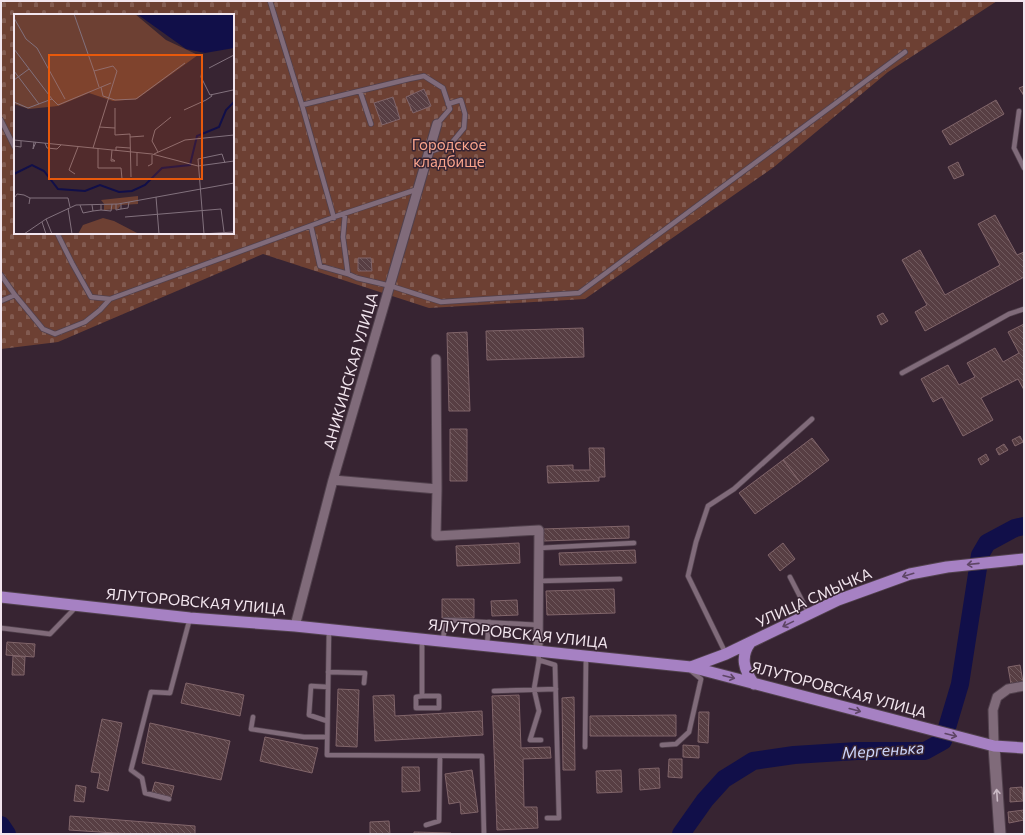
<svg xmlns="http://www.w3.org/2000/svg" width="1025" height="835" viewBox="0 0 1025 835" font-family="Commissioner,sans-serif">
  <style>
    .cemetery { fill: url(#cemetery-stones); fill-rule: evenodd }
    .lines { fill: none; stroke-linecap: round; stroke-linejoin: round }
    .river { stroke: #110f49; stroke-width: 18 }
    .building { fill: url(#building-back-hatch); stroke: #81656a }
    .service-casing { stroke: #51414d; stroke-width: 6 }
    .minor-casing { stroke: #51414d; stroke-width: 11 }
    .tertiary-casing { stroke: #51414d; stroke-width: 13 }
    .primary-casing { stroke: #51414d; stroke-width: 13 }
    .service { stroke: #806b7a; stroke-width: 4.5 }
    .minor { stroke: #806b7a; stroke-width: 9 }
    .tertiary { stroke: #806b7a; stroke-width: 11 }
    .primary { stroke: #a681c3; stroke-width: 11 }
    .oneway { stroke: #5e4565 }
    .oneway2 { stroke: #cabac5 }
    .labels { text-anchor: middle; stroke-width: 3; stroke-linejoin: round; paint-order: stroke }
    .park-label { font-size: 15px; fill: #fba58d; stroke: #372432 }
    .street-label { font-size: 15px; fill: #f2e5ee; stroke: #372432 }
    .water-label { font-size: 16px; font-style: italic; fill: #cdd6fc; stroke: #372432 }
    .inset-river { fill: none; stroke: #110f49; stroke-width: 2 }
    .inset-road { fill: none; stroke: #82717d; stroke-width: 1 }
    .view { fill: #e8590c; fill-opacity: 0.15; stroke: #e8590c; stroke-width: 2 }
    .inset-edge { fill: none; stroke: #f2e5ee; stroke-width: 2 }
  </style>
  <defs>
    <pattern id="cemetery-stones" width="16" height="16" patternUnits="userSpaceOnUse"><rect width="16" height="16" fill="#6d4033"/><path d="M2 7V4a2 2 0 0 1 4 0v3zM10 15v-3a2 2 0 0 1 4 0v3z" fill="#825b51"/></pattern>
    <pattern id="building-back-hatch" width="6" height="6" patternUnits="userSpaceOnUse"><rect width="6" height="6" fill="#573e43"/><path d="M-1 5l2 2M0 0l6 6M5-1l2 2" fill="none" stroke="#705a5e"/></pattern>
  </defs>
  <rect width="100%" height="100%" fill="#372432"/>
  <!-- cemetery -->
  <path class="cemetery" d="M1,1H997L888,72L774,167L585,299L429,308L263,254L58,342L1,349ZM15,15H233V233H15Z"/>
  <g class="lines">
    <!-- river -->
    <path class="river" d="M1,825L7,834
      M681,834L705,800L724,779L753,761L794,755L857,751H925L943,741L960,684L980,555L987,543L1015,528L1024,526"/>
  </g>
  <!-- building -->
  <path class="building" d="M1024,86V96L1019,88Z
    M424,89L431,106L413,113L406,97Z
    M393,97L400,119L382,125L374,103Z
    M996,100L1004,114L950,145L942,131Z
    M958,162L964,175L954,179L948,167Z
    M995,215L1017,255L1024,252V277L925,331L915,312L927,305L902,260L920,250L945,295L1000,265L978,224Z
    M358,258H371L372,271H358Z
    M883,313L888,321L881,325L877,316Z
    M1024,324V390L1018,379L981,398L993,420L963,436L942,397L933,402L921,379L948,365L959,385L975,377L967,363L995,348L1003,362L1019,353L1008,332Z
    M583,328L584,357L487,360L486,331Z
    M467,332L470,411H449L447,333Z
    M450,429H467V481H450Z
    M1020,436L1023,442L1015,446L1012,440Z
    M812,438L829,460L800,482L783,460Z
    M1004,444L1008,450L999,455L996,449Z
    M589,448H604L605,477H599V481L548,483L547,466L573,465V470H590Z
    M986,454L989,460L981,465L978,459Z
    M783,460L800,482L755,514L739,493Z
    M629,526V538L544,541L543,529Z
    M519,543L520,563L457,566L456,546Z
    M783,543L795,559L780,571L768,555Z
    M635,550L636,563L560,565L559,553Z
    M614,589L615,613L547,615L546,591Z
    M442,599H474V618H442Z
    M517,600L518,615L492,616L491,601Z
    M7,642L35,644L34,657L6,655Z
    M13,656L25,657L24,675H12Z
    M1020,665L1023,682L1011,684L1008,667Z
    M186,683L244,695L240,716L181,703Z
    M338,689L359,690L357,747L336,746Z
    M394,695L395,716L482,711L483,735L375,741L373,696Z
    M519,695L521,748L550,747L551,758L523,759L524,807H537L538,828L497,830L492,696Z
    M574,697L575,770H563L562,698Z
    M699,712H709L708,743L698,742Z
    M676,715V736H590V716Z
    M102,719L122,723L108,791L97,788L100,773L91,772Z
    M150,723L230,741L221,780L142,763Z
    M265,737L318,748L312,773L260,761Z
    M683,745L699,746V758L683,757Z
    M669,759H682V778L668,777Z
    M402,767H419L420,791L402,792Z
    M659,768L660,788L640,790L639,769Z
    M472,770L478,812L461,814L460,802L449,804L445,774Z
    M621,770L622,792L597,793L596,771Z
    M155,782L174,786L171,797L152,792Z
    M76,785L86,787L84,802L74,801Z
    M1022,787L1023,801L1010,802V788Z
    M1024,810V820L1009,823L1008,812Z
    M70,816L195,826V834H130L69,830Z
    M389,821L390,834H370V822Z
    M414,832L451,833V834H414Z"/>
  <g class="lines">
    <!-- service casing -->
    <g class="service-casing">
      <path id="service" d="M270,1L302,105L409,79L424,76L443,88L450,109L437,124
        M360,91L371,124
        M302,105L334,218
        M1019,111L1014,148L1024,168
        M1,120L15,148
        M429,152L450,145L464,128L465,114L461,100L448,104
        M345,214L343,237L348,274L357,278L391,286L441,302L579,293L905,52
        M311,226L320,266L348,274
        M57,233L72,263L91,297L110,299
        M1,275L15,295
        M1,301L15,295L43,329L55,334L85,322L100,310L110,299L337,216L418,189
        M902,373L959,342L1009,314L1024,309
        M539,548L634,543
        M790,577L809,614
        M539,581L620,579
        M1,628L50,634L76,607
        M329,630L327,755L482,756L484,834
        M443,642L445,620L539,625
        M487,645L489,622
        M538,652L539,660L555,665L559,818H547
        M726,654L688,576L696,542L708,506L734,489L812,419
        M539,660L534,689L539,711L530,740H541
        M328,672L365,673L364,683
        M494,691L556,689
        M422,696H439V708H416V697L422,696V640
        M253,717L251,729L304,737H327
        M327,721L309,715L311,686L328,687
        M662,745L676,744L689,732L701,679L690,670
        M585,747L586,656
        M169,799L145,793L142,778L131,770L151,692L170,693L190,618
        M426,825L439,821L440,756"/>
    </g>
    <!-- minor casing -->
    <g class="minor-casing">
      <path id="minor" d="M436,359L437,489
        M333,480L437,489L436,536L539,530L538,652
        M295,626L333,480L437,124
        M994,746L993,710L997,697L1008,689L1024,686"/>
    </g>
    <!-- tertiary casing -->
    <g class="tertiary-casing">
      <path id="tertiary" d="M994,746L1000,834"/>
    </g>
    <!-- primary casing -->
    <g class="primary-casing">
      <path id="primary" d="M1,597L190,618L295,626L691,667L994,746L1024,748
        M750,643C740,657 744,670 754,684
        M691,667L726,654L838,600L910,574L947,567L1024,559"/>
    </g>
    <!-- service -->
    <use href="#service" class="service"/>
    <!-- minor -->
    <use href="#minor" class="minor"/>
    <!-- tertiary -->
    <use href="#tertiary" class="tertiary"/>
    <!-- primary -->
    <use href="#primary" class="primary"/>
  </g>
  <!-- one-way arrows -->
  <defs><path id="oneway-shaft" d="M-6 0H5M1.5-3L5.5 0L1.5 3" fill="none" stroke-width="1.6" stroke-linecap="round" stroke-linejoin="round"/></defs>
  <g class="oneway">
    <use href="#oneway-shaft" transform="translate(973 564) rotate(174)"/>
    <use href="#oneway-shaft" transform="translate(908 575) rotate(163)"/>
    <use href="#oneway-shaft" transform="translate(788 624) rotate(154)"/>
    <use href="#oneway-shaft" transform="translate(729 677) rotate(14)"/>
    <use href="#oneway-shaft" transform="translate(855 710) rotate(15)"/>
    <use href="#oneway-shaft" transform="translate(951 735) rotate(14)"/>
  </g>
  <use class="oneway2" href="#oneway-shaft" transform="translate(997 795) rotate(-94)"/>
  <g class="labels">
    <!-- park labels -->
    <g class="park-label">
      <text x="449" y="150">Городское<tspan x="449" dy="17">кладбище</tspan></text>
    </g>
    <!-- street labels -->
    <g class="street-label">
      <text transform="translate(351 371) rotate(-74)" y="5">АНИКИНСКАЯ УЛИЦА</text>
      <text transform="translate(814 598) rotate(-24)" y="5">УЛИЦА СМЫЧКА</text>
      <text transform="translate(196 602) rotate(5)" y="5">ЯЛУТОРОВСКАЯ УЛИЦА</text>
      <text transform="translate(518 634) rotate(6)" y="5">ЯЛУТОРОВСКАЯ УЛИЦА</text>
      <text transform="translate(839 690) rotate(15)" y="5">ЯЛУТОРОВСКАЯ УЛИЦА</text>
    </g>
    <!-- water labels -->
    <g class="water-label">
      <text transform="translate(883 750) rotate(-4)" y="6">Мергенька</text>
    </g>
  </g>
  <!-- overview -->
  <g transform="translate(14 14)">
    <rect width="220" height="220" fill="#372432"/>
    <path d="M124,182V190L107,191L104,195L90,196V191L96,188L91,191L87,186ZM89,204L100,207L125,220H64L69,211Z" fill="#6d4033"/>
    <path d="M0,0H121L152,26L184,41L123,85L99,87L75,79L44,92L15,95L0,90Z" fill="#6d4033"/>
    <path d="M123,0H220V34L191,39L172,35Z" fill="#110f49"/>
    <path class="inset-river" d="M0,160L18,151L30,157L44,175L71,177L86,171L105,178L118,177L131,171L148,154L176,151L183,122L205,113L212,96L220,88"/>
    <path class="inset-road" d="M60,0L80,57L99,52L103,57L79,134M0,4L12,25L23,34L51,85M0,35L38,85M195,54L220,41M0,57L25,90M80,57L85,73M188,57L187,63L196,81L219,76M0,66L15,55M87,73L89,82L101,86L122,85L171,49M0,88L14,94L38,85L44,91L97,69M101,94V114M170,96L192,86L198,82L197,80M85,113L101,114V121L116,120L117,163M116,123L130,122M0,126L138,140L184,152L220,147M20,128L19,135L22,128M31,129L33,134L43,135L47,131M0,132L7,133V127M84,135V154H107L108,165M102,137V133L116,134M144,138L138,127L141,116L157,103M140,140L171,126L220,121M98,145L101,147H97L98,136M123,152V139M134,152L138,150V141M61,160L55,156L64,133M1,183L3,180L10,181L16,184M142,183L145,220M15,190L16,184H54L56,193M102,190V196L107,195V189M66,191L69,199L79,197L78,191M54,194L58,220M107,195L114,194L115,188M87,196L97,197L98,190M79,197L87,196V191M111,203L207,195L210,218M32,205L38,220M28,208L32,220M10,220L32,205L62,191L104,190L220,169M187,220L220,218M190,220L184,145L208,140L211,149"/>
    <path class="view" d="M35,41H188V165H35Z"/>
    <rect width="220" height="220" class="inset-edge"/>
  </g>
  <!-- border -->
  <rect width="1025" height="835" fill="none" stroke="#f2e5ee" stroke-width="4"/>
</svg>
